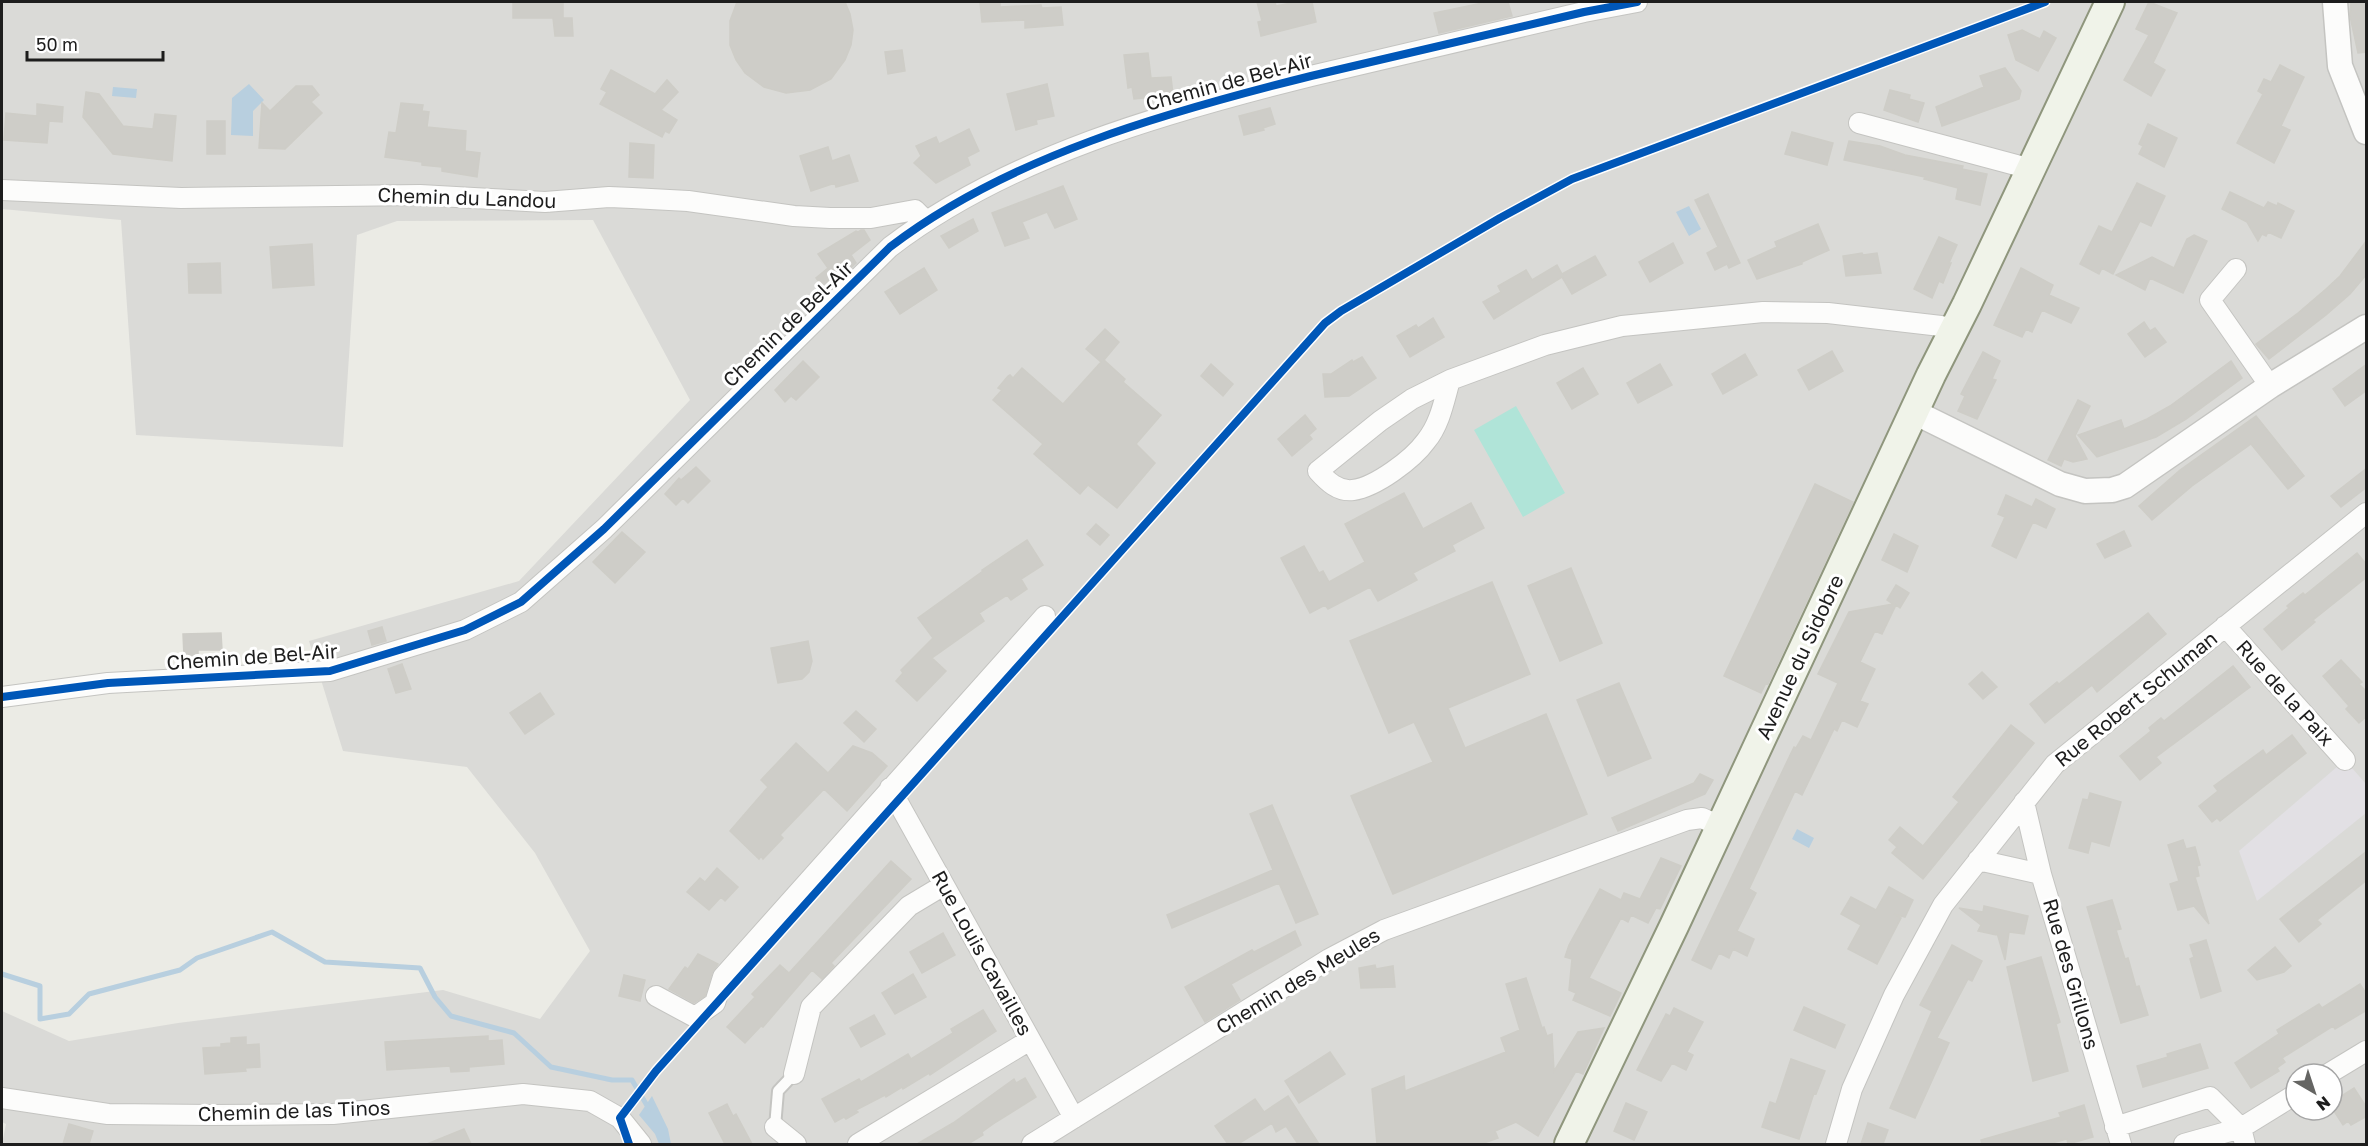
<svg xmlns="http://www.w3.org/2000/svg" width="2368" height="1146" viewBox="0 0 2368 1146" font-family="'Golos Text',sans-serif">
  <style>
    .residential { fill: #dadad7; fill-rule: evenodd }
    .pitch { fill: #b0e4d8 }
    .plaza { fill: #e2e0e4 }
    .water { fill: #b8cfdf }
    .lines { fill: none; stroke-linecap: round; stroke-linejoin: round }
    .stream { stroke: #b8cfdf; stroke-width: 5 }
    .building { fill: #cecdc8; stroke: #cecdc7; stroke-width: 1.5 }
    .service-casing { stroke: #c4c4c1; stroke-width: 14 }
    .minor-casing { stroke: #c4c4c1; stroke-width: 22 }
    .tertiary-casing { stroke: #c4c4c1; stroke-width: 27 }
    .secondary-casing { stroke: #8f967d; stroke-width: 32 }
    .service { stroke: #fcfcfb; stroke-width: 10 }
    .minor { stroke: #fcfcfb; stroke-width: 20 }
    .tertiary { stroke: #fcfcfb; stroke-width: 24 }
    .secondary { stroke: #f0f3e9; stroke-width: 28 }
    .cycleway-casing { stroke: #fff; stroke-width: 11 }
    .cycleway { stroke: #0057b8; stroke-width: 8 }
    .labels { text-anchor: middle; stroke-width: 6; stroke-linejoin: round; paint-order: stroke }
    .street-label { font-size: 20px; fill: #1d1d1d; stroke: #fff }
  </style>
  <rect width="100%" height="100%" fill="#ebebe5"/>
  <!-- residential -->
  <path class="residential" d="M2,2H2366V1144H2L6,1124L2,1122V1011L69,1041L178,1023L443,990L540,1019L590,951L535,853L467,767L343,751L309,641L519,581L690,400L593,220L397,221L357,235L343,447L136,435L121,220L2,209ZM2296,1074H2332V1110H2296Z"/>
  <!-- pitch -->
  <path class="pitch" d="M1516,406L1565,493L1523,517L1474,430Z"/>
  <!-- plaza -->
  <path class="plaza" d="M2345,760L2366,784V813L2257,901L2239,851Z"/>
  <!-- water -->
  <path class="water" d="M249,84L264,100L253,111V136L231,135L232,98Z
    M113,87L137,89L136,98L112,96Z
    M1689,206L1701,229L1689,236L1676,212Z
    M1797,829L1814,838L1809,848L1792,839Z
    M652,1096L668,1129L671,1144H659L655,1134L639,1115Z"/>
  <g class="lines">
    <!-- stream -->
    <path class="stream" d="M2,974L40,986V1019L69,1014L89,994L180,970L197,958L272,932L325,962L420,968L435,997L451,1016L514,1033L551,1067L612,1080H632L649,1109"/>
  </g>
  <!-- building -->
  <path class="building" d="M513,2H563V18H572L573,36H555L553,18H513Z
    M737,2H845L850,14L853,30L851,45L845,60L831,79L810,90L786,93L764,87L745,73L736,60L730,45V21Z
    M980,2H1000V7L1041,5L1042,8L1061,7L1063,25L1025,28V20L982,22Z
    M1257,2H1275L1276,6L1296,2H1312L1316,22L1261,36L1258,22L1262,21Z
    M1487,2H1508L1512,16L1439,33L1434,13Z
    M2149,2L2177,13L2153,63L2165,70L2151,96L2124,80L2149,35L2136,29Z
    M2351,2H2367V52L2358,53L2350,16Z
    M2022,30L2040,39L2044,31L2056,38L2038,71L2016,60L2008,35Z
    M902,50L905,71L888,74L885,52Z
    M1148,53L1151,78L1171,77L1173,95L1134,99L1132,87L1128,88L1124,55Z
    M2280,65L2304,77L2281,126L2290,130L2274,163L2237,143L2263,94L2258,91L2264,79L2271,82Z
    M2005,68L2021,91L2019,99L1942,126L1936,107L1984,87L1980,76Z
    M611,70L655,94L667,80L678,92L661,110L677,120L669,133L665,131L662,137L600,104L607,92L601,89Z
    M1047,84L1054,116L1036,120L1037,124L1016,130L1007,94Z
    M296,86H312L319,95L311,102L322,113L285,149L259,148L262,103L270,111Z
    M1890,90L1910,95L1909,99L1924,103L1918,122L1884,110Z
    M86,92L99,94L123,126L153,129L155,114L176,116L172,161L113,154L83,117Z
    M401,103L423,105L422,111L429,112L427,127L466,131L465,151L480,153L477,177L442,171V167L422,165V162L385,157L389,132L396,133Z
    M37,104L63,107L62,122L49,121L47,143L4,140L6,113L37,116Z
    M1270,108L1275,124L1263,128L1264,130L1244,135L1239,116Z
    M207,121H225V154H207Z
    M2148,124L2177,138L2164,167L2139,154L2143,146L2139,144Z
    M969,129L979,151L967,157L970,165L936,183L914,163L921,156L916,146L936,137L939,144Z
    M1792,132L1833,143L1827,165L1785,154Z
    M1849,141L1880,146L1905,155L1963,166L1962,169L1987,174L1980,205L1956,199L1958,188L1924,179L1925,177L1844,160Z
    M630,143L654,145L653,178L629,177Z
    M828,147L832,161L849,155L858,181L836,187L835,183L811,191L800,156Z
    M2137,183L2165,196L2151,226L2140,221L2113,274L2102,268L2099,274L2080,264L2099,226L2112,232Z
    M1063,186L1077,219L1055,228L1047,212L1022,222L1029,238L1005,246L992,213Z
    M2230,192L2264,208L2268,202L2277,206L2278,203L2294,211L2281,238L2268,232L2266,236L2262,234L2258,241L2247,222L2222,209Z
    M1708,194L1740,263L1729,268L1727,264L1715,270L1707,253L1718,247L1695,200Z
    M973,219L978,231L949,248L941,236Z
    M1818,224L1829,250L1802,262V264L1757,279L1748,260L1777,247L1775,242Z
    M861,230H864L870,240L851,255L856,263L826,292L816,278L828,268L818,254L856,231L858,232Z
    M2194,235L2207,241L2183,293L2150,278L2145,290L2116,275L2152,257L2174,268L2187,239Z
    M1939,237L1957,245L1949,263H1951L1943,283L1939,281L1932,298L1914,289Z
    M2367,240V274L2350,294L2326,315L2269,359L2256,344L2298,313L2326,289L2340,276Z
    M1673,243L1683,263L1650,282L1639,262Z
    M312,244L314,285L273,288L270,247Z
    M1862,253L1863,255L1877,253L1881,273L1846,276L1843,256Z
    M1595,256L1606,275L1572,294L1562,277L1494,319L1483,302L1501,292L1498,286L1526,270L1532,280L1557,265L1562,274Z
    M220,263L221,293H189L188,264Z
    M924,268L937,290L900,314L885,292Z
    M2021,268L2053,285L2049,295L2079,308L2071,323L2042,310L2032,332L2026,329L2022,337L1994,325Z
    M1433,318L1444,337L1410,357L1397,336L1416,325L1418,328Z
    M2144,322L2150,331L2155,328L2166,342L2145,357L2128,334Z
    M1105,329L1119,342L1104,360L1125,379L1123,382L1161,415L1136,444L1155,463L1117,508L1088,485L1080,494L1034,454L1043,444L993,400L1002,390L998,388L1008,376L1010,375L1013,378L1022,368L1063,404L1101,362L1086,349Z
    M1832,351L1843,371L1809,390L1798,370Z
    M1983,352L2000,361L1992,379L1996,380L1977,419L1958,411L1965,396L1961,394Z
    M1745,354L1757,375L1723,394L1712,374Z
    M1362,357L1376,378L1349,396L1325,397L1323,374H1331L1352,360L1353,362Z
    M803,361L819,377L796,400L791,396L785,402L775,390Z
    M2231,361L2242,378L2186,419L2156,437L2097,457L2078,435L2121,420L2124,429L2147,419L2170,406Z
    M1211,364L1233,384L1223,396L1201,376Z
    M1660,364L1672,385L1638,403L1627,383Z
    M2367,364V390L2345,406L2333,389Z
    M1583,368L1598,394L1572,409L1557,383Z
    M2078,400L2090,406L2075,436L2087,459L2073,462L2064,459L2061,466L2048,460Z
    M1305,415L1316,429L1309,435L1312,439L1292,456L1278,439Z
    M2256,416L2304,476L2288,489L2251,444L2192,486L2152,520L2139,506L2180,470Z
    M696,467L710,481L688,503L683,498L676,505L665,494L679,478L681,480Z
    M2367,468V487L2341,507L2331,496Z
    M1815,484L1853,502L1768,684L1766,683L1761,693L1724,676Z
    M1404,493L1423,529L1471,503L1484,528L1452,545L1455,551L1413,573L1417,580L1378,601L1370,587L1328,609L1325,605L1310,613L1281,558L1304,546L1319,573L1323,571L1329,582L1365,562L1345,524Z
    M2006,495L2032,507L2036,499L2055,509L2046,528L2033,522L2016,558L1992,546L2005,517L1998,514Z
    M1096,524L1109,535L1100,545L1087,534Z
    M2124,531L2131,546L2105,558L2097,544Z
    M622,532L645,552L615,583L593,562Z
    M1894,534L1918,546L1907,572L1882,560Z
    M1027,540L1043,565L1021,579L1027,589L1011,600L1007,595L979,613L984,621L932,658L946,671L917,701L896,681L903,673L901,670L933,638L918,618L983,571L982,570Z
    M2357,553L2367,565V577L2313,620L2315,622L2282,650L2264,629L2289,608L2287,606L2303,593L2305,595Z
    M1571,568L1602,643L1560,661L1528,586Z
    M1492,582L1530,674L1448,708L1465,748L1546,714L1587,814L1393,894L1351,796L1433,762L1414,722L1389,733L1350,641Z
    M1896,585L1909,593L1900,608L1896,605L1882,634L1875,631L1860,662L1875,669L1860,701L1868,704L1857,727L1842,720L1837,731L1834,729L1802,795L1795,791L1749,889L1756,893L1737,931L1754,939L1747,956L1733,949L1729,958L1719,953L1711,969L1692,960L1794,747L1796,748L1803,736L1811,740L1838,683L1818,674L1849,612L1893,604L1887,600Z
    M2148,613L2166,634L2097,692L2092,685L2045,723L2030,704L2057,682L2059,684Z
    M382,627L386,641L372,645L368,631Z
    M221,633L222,650H198V656H184L183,634Z
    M808,641L812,661L809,672L802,679L778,683L771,648Z
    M2341,660L2362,682L2359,684L2367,692V716L2359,723L2346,709L2349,706L2323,676Z
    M402,664L411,689L396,693L388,669Z
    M2233,666L2250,687L2156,757L2161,763L2140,780L2120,756L2151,731L2149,728L2161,718L2164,721Z
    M1982,672L1997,687L1983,699L1969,684Z
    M1619,683L1651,758L1608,776L1577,700Z
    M540,693L554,714L525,734L510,713Z
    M856,711L876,729L864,742L844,723Z
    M2011,725L2034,743L1923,879L1892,853L1897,847L1889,840L1900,827L1923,846L1959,802L1953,797Z
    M2292,735L2306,753L2220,821L2217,818L2212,822L2199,806L2218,791L2214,786L2263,750L2266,755Z
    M796,743L828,773L853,746L872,753L887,766L847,811L824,789L780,835L783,838L763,859L761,856L759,859L730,831L768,787L761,780Z
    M1700,774L1713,780L1705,794L1618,831L1612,818L1694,783Z
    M2090,793L2121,802L2109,846L2091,841L2088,853L2069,848L2083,799L2088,800Z
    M1272,805L1318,914L1296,923L1279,883L1172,928L1167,915L1273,870L1250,814Z
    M2183,840L2186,849L2195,847L2200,865L2197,866L2199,876L2195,877L2209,924L2194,906L2178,910L2170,884L2179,881L2168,845Z
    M2367,851V880L2317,920L2321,924L2299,942L2280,919Z
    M1661,858L1681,866L1660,909L1656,908L1648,923L1631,915L1628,922L1621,918L1589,978L1621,993L1610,1016L1573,1000L1576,993L1569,990L1572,959L1565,957L1569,945L1600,889L1621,900L1624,893L1640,899Z
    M891,861L911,879L831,963L834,966L822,979L812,970L763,1027L761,1026L745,1043L727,1027L755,997L752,994L780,965L789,973Z
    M717,868L738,887L725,901L721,897L709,910L687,892L700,878L705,882Z
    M1889,887L1913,900L1905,917L1894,914L1901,918L1877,964L1848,949L1861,925L1841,914L1851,897L1876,910Z
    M2112,900L2121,929L2116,930L2125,959L2128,958L2136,987L2139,986L2148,1015L2121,1023L2087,907Z
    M1984,906L2028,916L2024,934L2009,932L2005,960L1997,933L1996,935L1978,931L1981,925L1959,908L1983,912Z
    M1295,931L1301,945L1231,984L1240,1000L1205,1022L1185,987L1252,950L1254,952Z
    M943,933L955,955L922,973L910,952Z
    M2206,940L2221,991L2201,998L2190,959L2194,957L2190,945Z
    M1952,945L1982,961L1972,981L1968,979L1937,1038L1949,1043L1915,1118L1890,1108L1932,1011L1920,1005Z
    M2275,947L2291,966L2284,972L2257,980L2248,970Z
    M698,954L718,964L712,973L705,996L694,1003L669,989L685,967L688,969Z
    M2041,957L2060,1022L2056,1024L2068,1071L2033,1081L2007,967Z
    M1375,965L1376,969L1393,966L1395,987L1361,988L1359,968Z
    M913,974L926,997L895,1014L882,993Z
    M624,975L645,980L640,1001L619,996Z
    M1526,978L1542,1028L1544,1027L1547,1036L1552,1034L1554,1071L1578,1032L1604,1028L1583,1074L1576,1071L1538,1136L1516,1122L1495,1131L1498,1138L1481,1144H1377L1372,1089L1404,1076L1405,1091L1506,1052L1501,1038L1520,1030L1506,984Z
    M2360,984L2367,995V1010L2335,1029L2333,1026L2282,1058L2285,1062L2277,1068L2279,1071L2251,1088L2235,1063L2279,1034L2277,1030L2319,1004L2322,1008Z
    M1804,1007L1845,1025L1835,1048L1794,1030Z
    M1674,1008L1703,1022L1687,1052L1693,1055L1686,1070L1672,1063L1661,1081L1637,1070L1666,1014L1670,1016Z
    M983,1010L996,1031L930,1075L929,1073L903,1089L902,1087L886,1097L885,1095L856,1110L858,1112L846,1119L844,1117L835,1122L822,1099L859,1079L861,1082L908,1054L911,1059L953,1033L951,1029Z
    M874,1015L885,1034L861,1047L850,1028Z
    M488,1036V1041L502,1040L504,1064L469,1067V1071L451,1072L450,1066L387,1070L385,1042Z
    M246,1037V1045L259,1044L260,1067L245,1068L246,1071L205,1074L203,1048L221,1047V1044L231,1043V1038Z
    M2200,1044L2208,1068L2143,1087L2137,1066L2168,1057L2167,1054Z
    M1330,1052L1345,1074L1299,1103L1285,1081Z
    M1791,1059L1825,1071L1816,1094L1814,1093L1799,1139L1762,1127L1770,1102L1776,1104Z
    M1025,1078L1036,1097L996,1122L982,1132L983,1135L968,1144H917L953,1123L1014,1079L1016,1083Z
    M2354,1088L2367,1108V1116L2351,1125L2348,1121L2343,1125L2332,1108V1102Z
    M1288,1096L1319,1144H1298L1286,1126L1276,1132L1272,1123L1238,1144H1228L1215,1126L1255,1099L1264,1112Z
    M1626,1103L1647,1112L1634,1140L1614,1131Z
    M727,1104L733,1116L736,1114L752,1144H725L709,1113Z
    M2084,1105L2093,1137L2068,1144L2067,1139L2048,1144H1982L1981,1140L2061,1117L2059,1113Z
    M1868,1123L1888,1130L1883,1144H1861Z
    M69,1124L93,1131L89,1144H63Z
    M464,1129L471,1144H427Z"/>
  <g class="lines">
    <!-- service casing -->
    <g class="service-casing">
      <path id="service" d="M775,1127L778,1091L794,1074"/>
    </g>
    <!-- minor casing -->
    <g class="minor-casing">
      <path id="minor" d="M1859,123L2031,169
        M2,190L181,198L420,195L545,202L609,197L632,198L688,201L794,216L830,218H871L915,210L926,221
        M2236,269L2210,300L2270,386
        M1450,380C1444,401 1440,424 1426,441C1413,459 1376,487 1353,490C1338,492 1327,481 1318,471L1380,421L1412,399L1450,380L1545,345L1622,326L1763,312L1828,313L1941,326L1953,330
        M2225,626L2345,760
        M2,697L108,683L330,671L465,630L521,602L604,529L890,247C1009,156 1167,112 1311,76C1402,54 1493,33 1584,12L1637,2
        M890,788L1074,1118
        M2024,802L2041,874L2121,1144
        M1978,860L2041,874
        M656,996L695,1017L715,1003L723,977L1045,616
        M794,1074L811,1007L909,906L944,885
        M2328,1074L2366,1051
        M2,1098L108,1114L211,1115L333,1114L523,1094L590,1101L620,1118L641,1144
        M775,1127L796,1144
        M2115,1127L2210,1097L2241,1128L2245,1144
        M858,1144L1030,1040
        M1032,1144L1329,959L1384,930L1687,820L1702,818L1720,826
        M1836,1144L1852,1089L1894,995L1943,905L2055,764L2366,513
        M2184,1144L2241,1128L2296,1094"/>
    </g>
    <!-- tertiary casing -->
    <g class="tertiary-casing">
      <path id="tertiary" d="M2335,2L2340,66L2366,132
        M1914,412L2060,484L2085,491L2112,490L2125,486L2270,386L2366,327"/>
    </g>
    <!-- secondary casing -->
    <g class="secondary-casing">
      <path id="secondary" d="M1569,1144L1674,926L1931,375L1967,304L2110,2"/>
    </g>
    <!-- service -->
    <use href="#service" class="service"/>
    <!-- minor -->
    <use href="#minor" class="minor"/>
    <!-- tertiary -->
    <use href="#tertiary" class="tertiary"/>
    <!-- secondary -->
    <use href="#secondary" class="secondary"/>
    <!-- cycleway casing -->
    <g class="cycleway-casing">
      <path id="cycleway" d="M2,697L108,683L330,671L465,630L521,602L604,529L890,247C1009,156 1167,112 1311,76C1402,54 1493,33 1584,12L1637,2
        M629,1144L620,1118L656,1071L1325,323L1341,311L1500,218L1572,179L2045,2"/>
    </g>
    <!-- cycleway -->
    <use href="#cycleway" class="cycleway"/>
  </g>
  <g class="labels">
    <!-- street labels -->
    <g class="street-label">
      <text transform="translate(1229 82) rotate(-15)" y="7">Chemin de Bel-Air</text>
      <text transform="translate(467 198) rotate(2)" y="7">Chemin du Landou</text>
      <text transform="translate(788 324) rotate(-44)" y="7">Chemin de Bel-Air</text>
      <text transform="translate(252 657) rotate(-4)" y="7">Chemin de Bel-Air</text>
      <text transform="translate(1800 657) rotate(-65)" y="7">Avenue du Sidobre</text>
      <text transform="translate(2285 693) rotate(48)" y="7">Rue de la Paix</text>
      <text transform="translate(2136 699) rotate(-39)" y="7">Rue Robert Schuman</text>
      <text transform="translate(982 953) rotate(61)" y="7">Rue Louis Cavailles</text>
      <text transform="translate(2071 974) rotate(74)" y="7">Rue des Grillons</text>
      <text transform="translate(1298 981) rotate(-31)" y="7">Chemin des Meules</text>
      <text transform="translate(294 1111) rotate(-2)" y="7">Chemin de las Tinos</text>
    </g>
  </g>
  <!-- border -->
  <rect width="2368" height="1146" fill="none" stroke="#1d1d1d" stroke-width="6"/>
  <!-- north arrow -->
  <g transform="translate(2314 1092) rotate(141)"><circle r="28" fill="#ffffff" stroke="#a5a5a5" stroke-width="1.5"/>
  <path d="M0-4.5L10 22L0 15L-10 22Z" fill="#656563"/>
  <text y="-9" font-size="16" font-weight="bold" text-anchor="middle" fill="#1d1d1d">N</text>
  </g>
  <!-- scale -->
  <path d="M27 51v9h136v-9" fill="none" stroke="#1d1d1d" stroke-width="3"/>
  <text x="36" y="51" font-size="18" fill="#1d1d1d" stroke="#ffffff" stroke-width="4.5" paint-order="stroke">50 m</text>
</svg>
